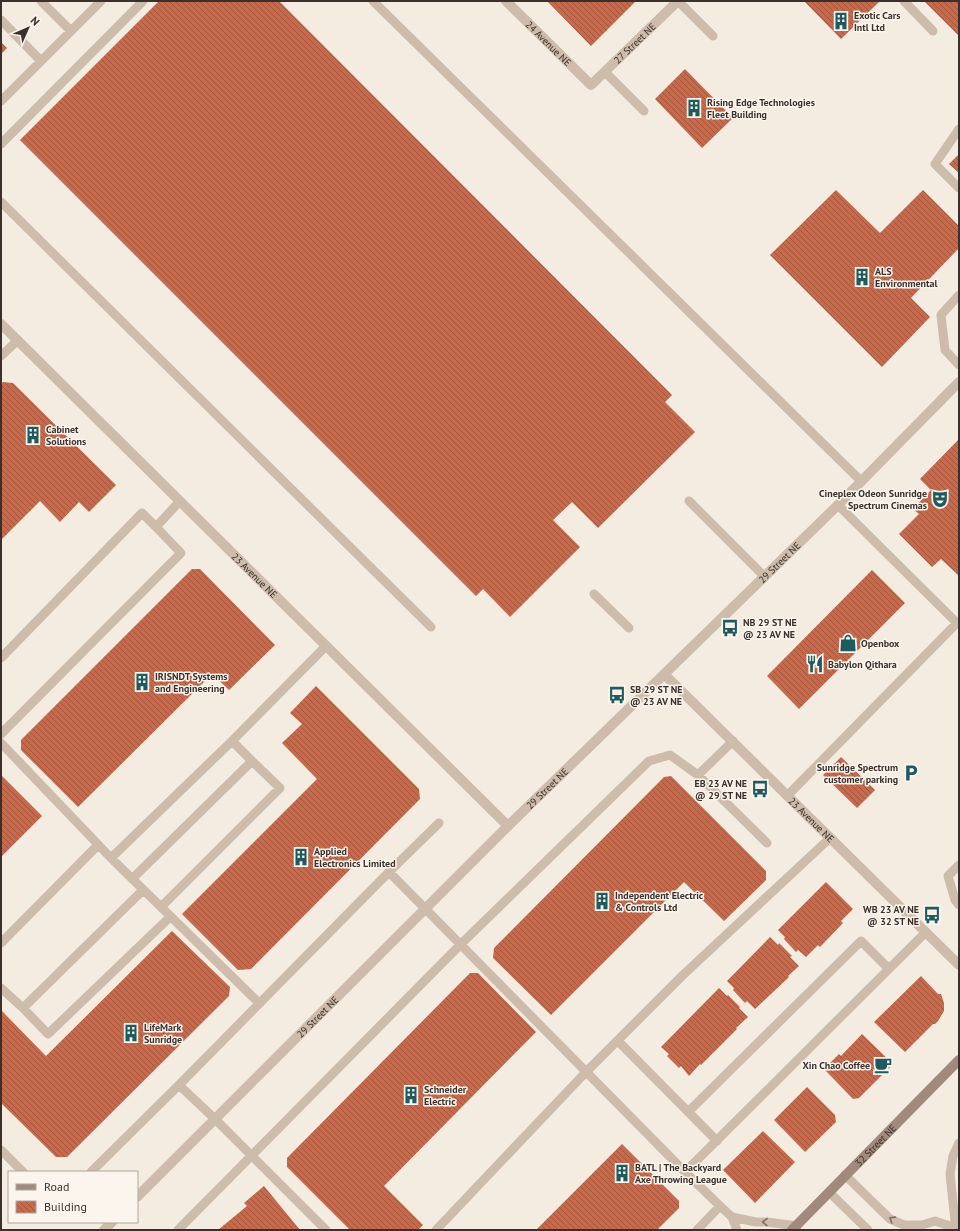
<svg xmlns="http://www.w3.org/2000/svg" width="960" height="1231" viewBox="0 0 960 1231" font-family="'PT Sans',sans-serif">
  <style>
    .building { fill: url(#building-back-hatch) }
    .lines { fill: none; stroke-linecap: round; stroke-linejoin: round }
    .lane { stroke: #cdbbac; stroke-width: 9 }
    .street { stroke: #cdbbac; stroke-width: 10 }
    .secondary { stroke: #a18a7d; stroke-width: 10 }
    .oneway { stroke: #7d6f65 }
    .labels { text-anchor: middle; stroke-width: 3; stroke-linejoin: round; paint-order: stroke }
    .poi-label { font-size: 10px; font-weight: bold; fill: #3b302b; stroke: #fbf5ee; text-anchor: start }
    .street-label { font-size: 10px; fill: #3b302b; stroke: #fbf5ee }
  </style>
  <defs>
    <pattern id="building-back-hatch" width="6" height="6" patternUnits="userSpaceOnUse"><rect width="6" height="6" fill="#c8694b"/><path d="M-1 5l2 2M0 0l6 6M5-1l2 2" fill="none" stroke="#a4573f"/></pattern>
  </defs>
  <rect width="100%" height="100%" fill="#f4ebe1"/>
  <!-- building -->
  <path class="building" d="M159,1H279L672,395L665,402L695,432L598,528L572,502L553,520L580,547L510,617L483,589L476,596L20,140Z
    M547,1H636L591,46Z
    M804,1H878L879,2L841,39Z
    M924,1H959V36Z
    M1,42L7,48L1,54Z
    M685,69L733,118L702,148L655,99Z
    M959,154V173L949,164Z
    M836,190L880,233L923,190L959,226V248L911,298L930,317L882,367L770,255Z
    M3,382L13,383L116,485L89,512L79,502L60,522L40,501L1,540V384Z
    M959,439V576L941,559L932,567L899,534L919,514L913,509L931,490L920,479Z
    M192,569H200L275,645L229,690L212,674L78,807L21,750V740Z
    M872,570L905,603L799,709L767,676Z
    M316,686L419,789L420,799L251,969L238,970L182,914L317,779L282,743L302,724L290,713Z
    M841,757L875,790L857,808L823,775Z
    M1,775L42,816L1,857Z
    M671,776L766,871V880L724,921L684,882L551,1015L493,958L494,948L664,777Z
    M826,882L853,909L841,921L843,923L820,947L818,945L806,957L798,950L796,952L784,939L785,937L778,930Z
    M172,931L230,987L229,996L67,1157H56L1,1103V1010L46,1056Z
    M770,937L778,945L779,943L792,956L790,957L799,966L788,976L789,977L755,1009L747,1001L745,1003L733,990L734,988L727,981Z
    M470,973H478L536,1032L384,1186L423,1225L418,1230H350L287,1167V1158Z
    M921,976L938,994H941L944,1003V1011L938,1021L935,1024H933L905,1052L874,1022Z
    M719,988L727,996L728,995L740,1007L739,1008L748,1017L736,1028L737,1029L701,1065L700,1064L689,1076L681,1066L679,1068L667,1056L669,1054L661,1047Z
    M862,1034L893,1064L859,1098L853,1099L824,1069L839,1054L841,1056Z
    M807,1087L835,1115L836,1122L805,1152L774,1120Z
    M763,1131L795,1162L755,1203L723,1170Z
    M622,1144L679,1201V1208L657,1230H536Z
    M264,1186L300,1230H218L247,1206L244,1203Z"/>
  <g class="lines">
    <!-- lane -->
    <path class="lane" d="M41,1L71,31
      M373,1L861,481
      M678,1L713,36
      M904,1L933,31
      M1,20L41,61
      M605,72L644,111
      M1,101L101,1
      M959,129L935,164L959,188
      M1,144L143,1
      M1,202L431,627
      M959,295L941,315L945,350L959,365
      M1,356L18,340
      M689,501L765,577
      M594,594L629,628
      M1,658L142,513L156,527L180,501
      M1,734L181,553L156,527
      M1,743L111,858L259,1003
      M698,775L767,843
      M787,796L957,623L838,505
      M111,858L232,741L326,646
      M959,865L948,876L955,900L959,905
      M389,872L439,823
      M132,879L252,761L232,741
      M143,890L23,1008L48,1034L170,917
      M161,907L280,788L252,761
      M1,943L98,845
      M1,988L23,1008
      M618,1041L717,1141
      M179,1085L389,872L685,1172L720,1206L732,1217L756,1222H767L797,1226
      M688,1112L861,941L889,969
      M1,1150L23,1172
      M91,1172L179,1085L215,1119L326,1230
      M685,1172L926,932
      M845,1175L890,1219L904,1225H922L935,1221L956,1228H959
      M829,1192L868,1230
      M732,1217L737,1230
      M178,1230L461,944L649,761L670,755L698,775L733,741
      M436,1230L586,1072L683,975L830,838
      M697,1230L720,1206
      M956,1230L950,1174L953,1156L959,1143"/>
    <!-- street -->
    <g class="street">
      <path id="s1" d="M506,1L591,85L678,1"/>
      <path id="s2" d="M1,324L508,826"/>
      <path id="s3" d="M665,675L959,965"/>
      <path id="s4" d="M137,1197L508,826L838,505L959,382"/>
      <path d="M104,1230L112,1222"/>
    </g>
    <!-- secondary -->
    <path class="secondary" id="s5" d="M792,1230L959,1060"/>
  </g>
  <!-- one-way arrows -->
  <defs><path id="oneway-chevron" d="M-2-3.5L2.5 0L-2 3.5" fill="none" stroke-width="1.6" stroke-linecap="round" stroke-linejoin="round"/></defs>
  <g class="oneway">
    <use href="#oneway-chevron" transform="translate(892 1219) rotate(-148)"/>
    <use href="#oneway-chevron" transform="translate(765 1222) rotate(-178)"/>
  </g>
  <!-- icons -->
  <defs>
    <g id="building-bare" transform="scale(1.38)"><path d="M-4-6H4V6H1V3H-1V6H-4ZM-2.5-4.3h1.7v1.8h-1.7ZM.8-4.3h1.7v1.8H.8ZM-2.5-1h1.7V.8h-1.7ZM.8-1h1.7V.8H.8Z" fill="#1f5a5e" stroke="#fbf5ee" stroke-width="2.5" paint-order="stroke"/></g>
    <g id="theatre-bare" transform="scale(1.38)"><path d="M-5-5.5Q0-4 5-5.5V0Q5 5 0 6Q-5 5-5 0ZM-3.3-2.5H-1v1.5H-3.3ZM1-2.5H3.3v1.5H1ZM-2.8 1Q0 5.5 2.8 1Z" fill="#1f5a5e" stroke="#fbf5ee" stroke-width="2.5" paint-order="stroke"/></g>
    <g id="bus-bare" transform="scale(1.38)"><path d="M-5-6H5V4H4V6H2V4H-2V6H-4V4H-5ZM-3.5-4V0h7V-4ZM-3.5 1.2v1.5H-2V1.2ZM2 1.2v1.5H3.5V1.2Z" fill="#1f5a5e" stroke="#fbf5ee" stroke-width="2.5" paint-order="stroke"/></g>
    <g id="shop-bare" transform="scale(1.38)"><path d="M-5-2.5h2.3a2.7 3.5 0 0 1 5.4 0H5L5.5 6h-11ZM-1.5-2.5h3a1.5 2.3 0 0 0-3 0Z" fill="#1f5a5e" stroke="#fbf5ee" stroke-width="2.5" paint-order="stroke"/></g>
    <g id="restaurant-bare" transform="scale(1.38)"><path d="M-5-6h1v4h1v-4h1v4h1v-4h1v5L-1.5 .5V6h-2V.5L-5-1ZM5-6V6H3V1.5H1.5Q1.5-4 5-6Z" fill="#1f5a5e" stroke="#fbf5ee" stroke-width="2.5" paint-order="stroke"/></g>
    <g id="parking-bare" transform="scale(1.38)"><path d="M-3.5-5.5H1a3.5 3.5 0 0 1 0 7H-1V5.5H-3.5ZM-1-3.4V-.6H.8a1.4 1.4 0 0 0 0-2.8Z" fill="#1f5a5e" stroke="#fbf5ee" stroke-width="2.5" paint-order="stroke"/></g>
    <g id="cafe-bare" transform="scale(1.38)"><path d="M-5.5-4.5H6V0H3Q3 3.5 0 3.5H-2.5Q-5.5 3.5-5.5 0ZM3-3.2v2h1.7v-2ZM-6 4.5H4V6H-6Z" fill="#1f5a5e" stroke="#fbf5ee" stroke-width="2.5" paint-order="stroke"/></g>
  </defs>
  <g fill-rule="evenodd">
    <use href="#building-bare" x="841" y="21"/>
    <use href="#building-bare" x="694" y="108"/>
    <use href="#building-bare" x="862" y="277"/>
    <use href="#building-bare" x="33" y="435"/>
    <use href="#theatre-bare" x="940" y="499"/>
    <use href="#bus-bare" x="730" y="628"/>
    <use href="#shop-bare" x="848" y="643"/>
    <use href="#restaurant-bare" x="815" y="664"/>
    <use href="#building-bare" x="142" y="682"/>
    <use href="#bus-bare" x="617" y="695"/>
    <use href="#parking-bare" x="911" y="773"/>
    <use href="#bus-bare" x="760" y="789"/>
    <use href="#building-bare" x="301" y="857"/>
    <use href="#building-bare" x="602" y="901"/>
    <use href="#bus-bare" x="932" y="915"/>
    <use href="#building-bare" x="131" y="1033"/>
    <use href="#cafe-bare" x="883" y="1065"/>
    <use href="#building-bare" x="411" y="1095"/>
    <use href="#building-bare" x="622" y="1173"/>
  </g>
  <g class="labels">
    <!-- poi labels -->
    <g class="poi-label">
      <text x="854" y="19">Exotic Cars<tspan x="854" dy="12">Intl Ltd</tspan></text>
      <text x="707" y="106">Rising Edge Technologies<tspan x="707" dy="12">Fleet Building</tspan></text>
      <text x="875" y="275">ALS<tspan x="875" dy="12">Environmental</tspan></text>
      <text x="46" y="433">Cabinet<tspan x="46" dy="12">Solutions</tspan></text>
      <text x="927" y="497" text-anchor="end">Cineplex Odeon Sunridge<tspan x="927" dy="12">Spectrum Cinemas</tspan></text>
      <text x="743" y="626">NB 29 ST NE<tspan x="743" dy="12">@ 23 AV NE</tspan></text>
      <text x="861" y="647">Openbox</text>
      <text x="828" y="668">Babylon Qithara</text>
      <text x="155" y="680">IRISNDT Systems<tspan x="155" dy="12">and Engineering</tspan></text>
      <text x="630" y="693">SB 29 ST NE<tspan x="630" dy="12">@ 23 AV NE</tspan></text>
      <text x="898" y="771" text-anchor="end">Sunridge Spectrum<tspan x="898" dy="12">customer parking</tspan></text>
      <text x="747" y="787" text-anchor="end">EB 23 AV NE<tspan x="747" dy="12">@ 29 ST NE</tspan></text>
      <text x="314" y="855">Applied<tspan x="314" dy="12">Electronics Limited</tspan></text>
      <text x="615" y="899">Independent Electric<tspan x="615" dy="12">&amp; Controls Ltd</tspan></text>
      <text x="919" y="913" text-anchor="end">WB 23 AV NE<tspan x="919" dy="12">@ 32 ST NE</tspan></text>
      <text x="144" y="1031">LifeMark<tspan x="144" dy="12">Sunridge</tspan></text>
      <text x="870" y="1069" text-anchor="end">Xin Chao Coffee</text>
      <text x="424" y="1093">Schneider<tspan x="424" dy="12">Electric</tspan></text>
      <text x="635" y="1171">BATL | The Backyard<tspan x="635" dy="12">Axe Throwing League</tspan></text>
    </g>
    <!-- street labels -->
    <g class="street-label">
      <text dy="4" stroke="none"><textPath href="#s1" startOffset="60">24 Avenue NE</textPath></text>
      <text dy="4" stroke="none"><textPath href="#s1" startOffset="180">27 Street NE</textPath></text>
      <text dy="4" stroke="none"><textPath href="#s4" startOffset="903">29 Street NE</textPath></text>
      <text dy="4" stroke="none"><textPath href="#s2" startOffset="357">23 Avenue NE</textPath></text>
      <text dy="4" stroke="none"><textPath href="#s4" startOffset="579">29 Street NE</textPath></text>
      <text dy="4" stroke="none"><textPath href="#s3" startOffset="206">23 Avenue NE</textPath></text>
      <text dy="4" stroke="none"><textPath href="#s4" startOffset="255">29 Street NE</textPath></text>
      <text dy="4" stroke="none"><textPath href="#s5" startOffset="119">32 Street NE</textPath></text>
    </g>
  </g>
  <!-- border -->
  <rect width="960" height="1231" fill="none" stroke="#3b302b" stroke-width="4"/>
  <!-- legend -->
  <rect x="8" y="1171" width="130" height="52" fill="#fbf5ee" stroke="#aea6a0"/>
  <rect x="16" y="1184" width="20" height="6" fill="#a18a7d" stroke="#aea6a0"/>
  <text x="44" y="1191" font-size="12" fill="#3b302b">Road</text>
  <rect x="16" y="1201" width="20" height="12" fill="url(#building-back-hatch)" stroke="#aea6a0"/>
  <text x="44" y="1211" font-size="12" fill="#3b302b">Building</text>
  <!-- north arrow -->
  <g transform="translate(28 28) rotate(45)" stroke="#fbf5ee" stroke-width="3" paint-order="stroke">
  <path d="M0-3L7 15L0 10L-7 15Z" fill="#3b302b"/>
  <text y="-6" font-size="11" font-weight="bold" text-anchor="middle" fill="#3b302b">N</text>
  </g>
</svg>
